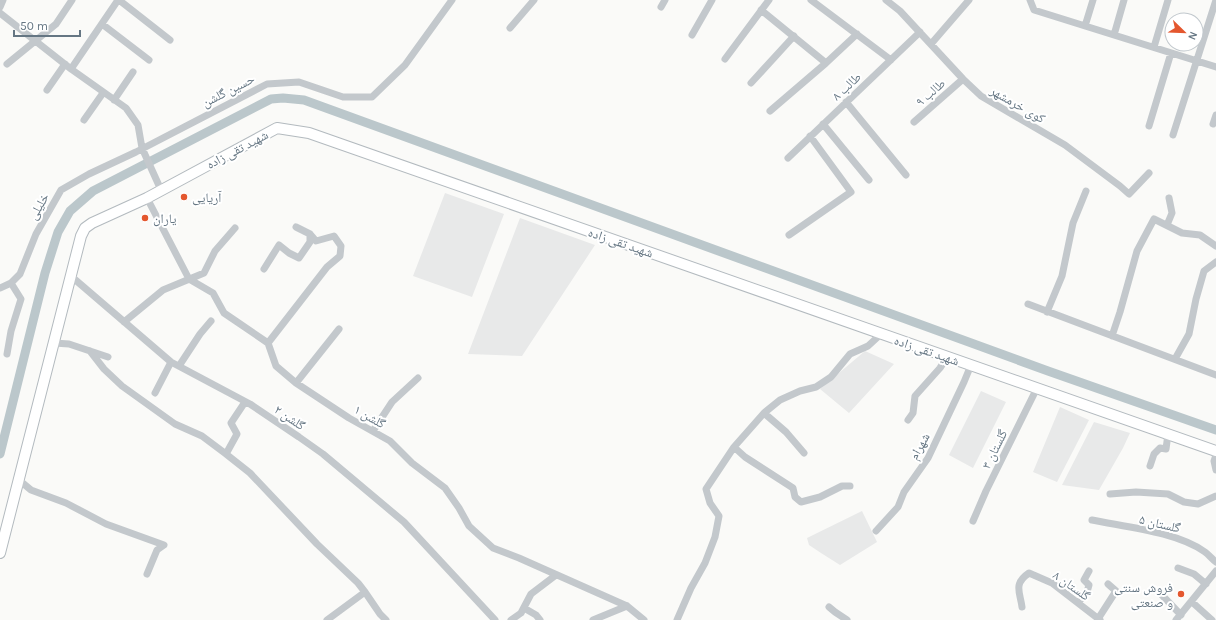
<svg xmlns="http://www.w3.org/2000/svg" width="1216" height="620" viewBox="0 0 1216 620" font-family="Karla,'Noto Naskh Arabic',sans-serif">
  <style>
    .built { fill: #e8e9e9 }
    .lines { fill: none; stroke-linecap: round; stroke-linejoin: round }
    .canal { stroke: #bbc7cb; stroke-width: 9 }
    .secondary-casing { stroke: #b3babf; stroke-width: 12 }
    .minor { stroke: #c3c8cc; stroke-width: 7 }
    .secondary { stroke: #fff; stroke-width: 10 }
    .poi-dot { fill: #e4572e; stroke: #fff; stroke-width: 1.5 }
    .labels { text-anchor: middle; stroke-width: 4; stroke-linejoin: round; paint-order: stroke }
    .street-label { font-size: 13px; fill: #657683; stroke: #fff }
    .poi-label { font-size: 13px; fill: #657683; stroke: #fff; text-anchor: start }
  </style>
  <rect width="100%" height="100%" fill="#fafaf8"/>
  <!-- built -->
  <path class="built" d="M445,193L504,214L472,297L413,276Z
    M520,218L595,245L522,356L468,354Z
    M865,351L894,364L849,413L820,389Z
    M981,391L1006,402L973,468L949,455Z
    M1060,407L1089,420L1057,482L1033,472Z
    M1094,422L1130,433L1123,448L1099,490L1062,485Z
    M862,511L877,542L840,565L821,553L809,545L807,538Z"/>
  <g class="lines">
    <!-- canal -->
    <path class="canal" d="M0,454L45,273L58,232L70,211L93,191L271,99L283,98L304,100L1048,371L1216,430"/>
    <!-- secondary casing -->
    <g class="secondary-casing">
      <path id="secondary" d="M0,553L81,236L85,228L92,223L147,198L277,128L309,133L1216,451"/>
    </g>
    <!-- minor -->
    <path class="minor" d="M119,0L170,40
      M811,0L891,60
      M886,0L900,11L963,79L981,96L1065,145L1120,186L1129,194L1149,173
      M1030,0L1034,10L1216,67
      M0,7L3,0
      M661,7L665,0
      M761,10L826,63
      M0,13L71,69L126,108L138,125L142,148L161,190
      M102,24L149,60
      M1085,26L1093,0
      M510,28L534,0
      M692,35L712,0
      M1114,35L1124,0
      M931,44L969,0
      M1154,47L1168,0
      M725,59L769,0
      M7,64L56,24L72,0
      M71,69L118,0
      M751,83L794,36
      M47,90L65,64
      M114,100L133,72
      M846,102L906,175
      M770,111L826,63L857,34
      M84,120L103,93
      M914,122L963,79
      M823,124L869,180
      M1213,124L1216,115
      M1149,126L1171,53
      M1173,135L1216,0
      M788,158L920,32
      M147,198L189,279L213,293L224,313L268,343L276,366L296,383L349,418L390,441L412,463L445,488L459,508L469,526L493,548L519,558L627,606L644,620
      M1167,225L1172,213L1169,198
      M789,235L851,192L810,136
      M264,269L279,245L289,253L299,258L310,242V234
      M72,277L171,362L250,404L299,437L323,454L404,522L495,620
      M0,288L11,283L20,274L36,234L61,190L89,174L136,152L267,84L299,82L343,97H372L405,65L452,0
      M1028,304L1216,375
      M1047,312L1062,276L1073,223L1086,191
      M124,322L163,290L204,273L215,251L235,228
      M1112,336L1120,312L1137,251L1154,219L1182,233L1200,235L1216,246
      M54,343L69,344L108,357
      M268,343L327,267L340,256L341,246L334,236L316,241L310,234L296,227
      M90,351L104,369L122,386L175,424L202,436L226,454
      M7,354L11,331L21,299L11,283
      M1175,359L1189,334L1196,299L1204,271L1216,262
      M179,366L200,334L211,321
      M296,383L339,329
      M155,393L171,362
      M245,402L231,423L237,434L226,454L250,473L317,544L358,583L365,592L327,620
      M764,413L786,432L804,453
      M908,420L913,413L915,396L940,368L947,357
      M373,431L392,402L418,378
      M734,447L745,457L793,488L795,497L801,502L820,497L842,486H850
      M1216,455L1214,461L1216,470
      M1150,466L1154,454L1160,448L1166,449L1168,434
      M19,480L31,490L66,503L106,524L164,545L157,550L147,574
      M1110,494L1136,492L1168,494L1184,502L1198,504L1216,496
      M1092,520C1126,527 1177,532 1205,552C1209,555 1212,559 1216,562
      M973,521L986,491L1037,388
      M876,531L898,507L904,492L928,458L964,382L971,365
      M1178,568L1194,574L1206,584
      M365,592L380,614L386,620
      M1159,592L1181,615
      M1192,602L1212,620
      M1078,603L1087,592L1089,585L1084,580L1089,571
      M829,607L835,612L847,620
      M1022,607C1020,592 1013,584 1029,573L1052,583L1100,620
      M524,608L536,615L540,620
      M1098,619L1116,591L1108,584
      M511,620L521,613L531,594L556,575
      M593,620L627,606
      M677,620L691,588L705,563L715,537L719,516L710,503L706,489L734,447L764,413L780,400L800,391L816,387L831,377L850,354L868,346L881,334
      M1176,620L1216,571"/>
    <!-- secondary -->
    <use href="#secondary" class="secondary"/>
  </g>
  <!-- markers -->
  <g class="poi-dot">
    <circle cx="184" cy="197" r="4"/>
    <circle cx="145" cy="218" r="4"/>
    <circle cx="1181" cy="594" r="4"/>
  </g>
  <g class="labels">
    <!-- street labels -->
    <g class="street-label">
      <text transform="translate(846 86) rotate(-43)" y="5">طالب ۸</text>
      <text transform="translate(228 90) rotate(-27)" y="5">حسین گلشن</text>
      <text transform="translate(930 92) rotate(-41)" y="5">طالب ۹</text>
      <text transform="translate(1018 104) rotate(30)" y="5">کوی خرمشهر</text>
      <text transform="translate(237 149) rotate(-28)" y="5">شهید تقی زاده</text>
      <text transform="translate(38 206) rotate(-60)" y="5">خلیلی</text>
      <text transform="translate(621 242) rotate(19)" y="5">شهید تقی زاده</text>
      <text transform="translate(927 350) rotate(19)" y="5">شهید تقی زاده</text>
      <text transform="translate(370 416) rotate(30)" y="5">گلشن ۱</text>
      <text transform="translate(290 417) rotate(34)" y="5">گلشن ۲</text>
      <text transform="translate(919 446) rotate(-61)" y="5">شهرام</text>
      <text transform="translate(994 449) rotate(-64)" y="5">گلستان ۳</text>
      <text transform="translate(1160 523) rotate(13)" y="5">گلستان ۵</text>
      <text transform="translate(1072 585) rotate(35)" y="5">گلستان ۸</text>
    </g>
    <!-- poi labels -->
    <g class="poi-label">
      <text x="192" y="202">آریایی</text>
      <text x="153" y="223">یاران</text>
      <text x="1173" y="592" text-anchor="end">فروش سنتی<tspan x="1173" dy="15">و صنعتی</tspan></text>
    </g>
  </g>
  <!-- north arrow -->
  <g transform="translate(1184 32) rotate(113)"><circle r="19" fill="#ffffff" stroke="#c1c8cd"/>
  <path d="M0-3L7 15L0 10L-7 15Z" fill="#e4572e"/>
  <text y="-6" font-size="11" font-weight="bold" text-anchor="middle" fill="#657683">N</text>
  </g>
  <!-- scale -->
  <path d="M14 30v6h66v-6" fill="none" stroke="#657683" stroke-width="2"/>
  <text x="20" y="30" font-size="12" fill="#657683" stroke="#ffffff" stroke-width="3" paint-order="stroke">50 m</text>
</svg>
